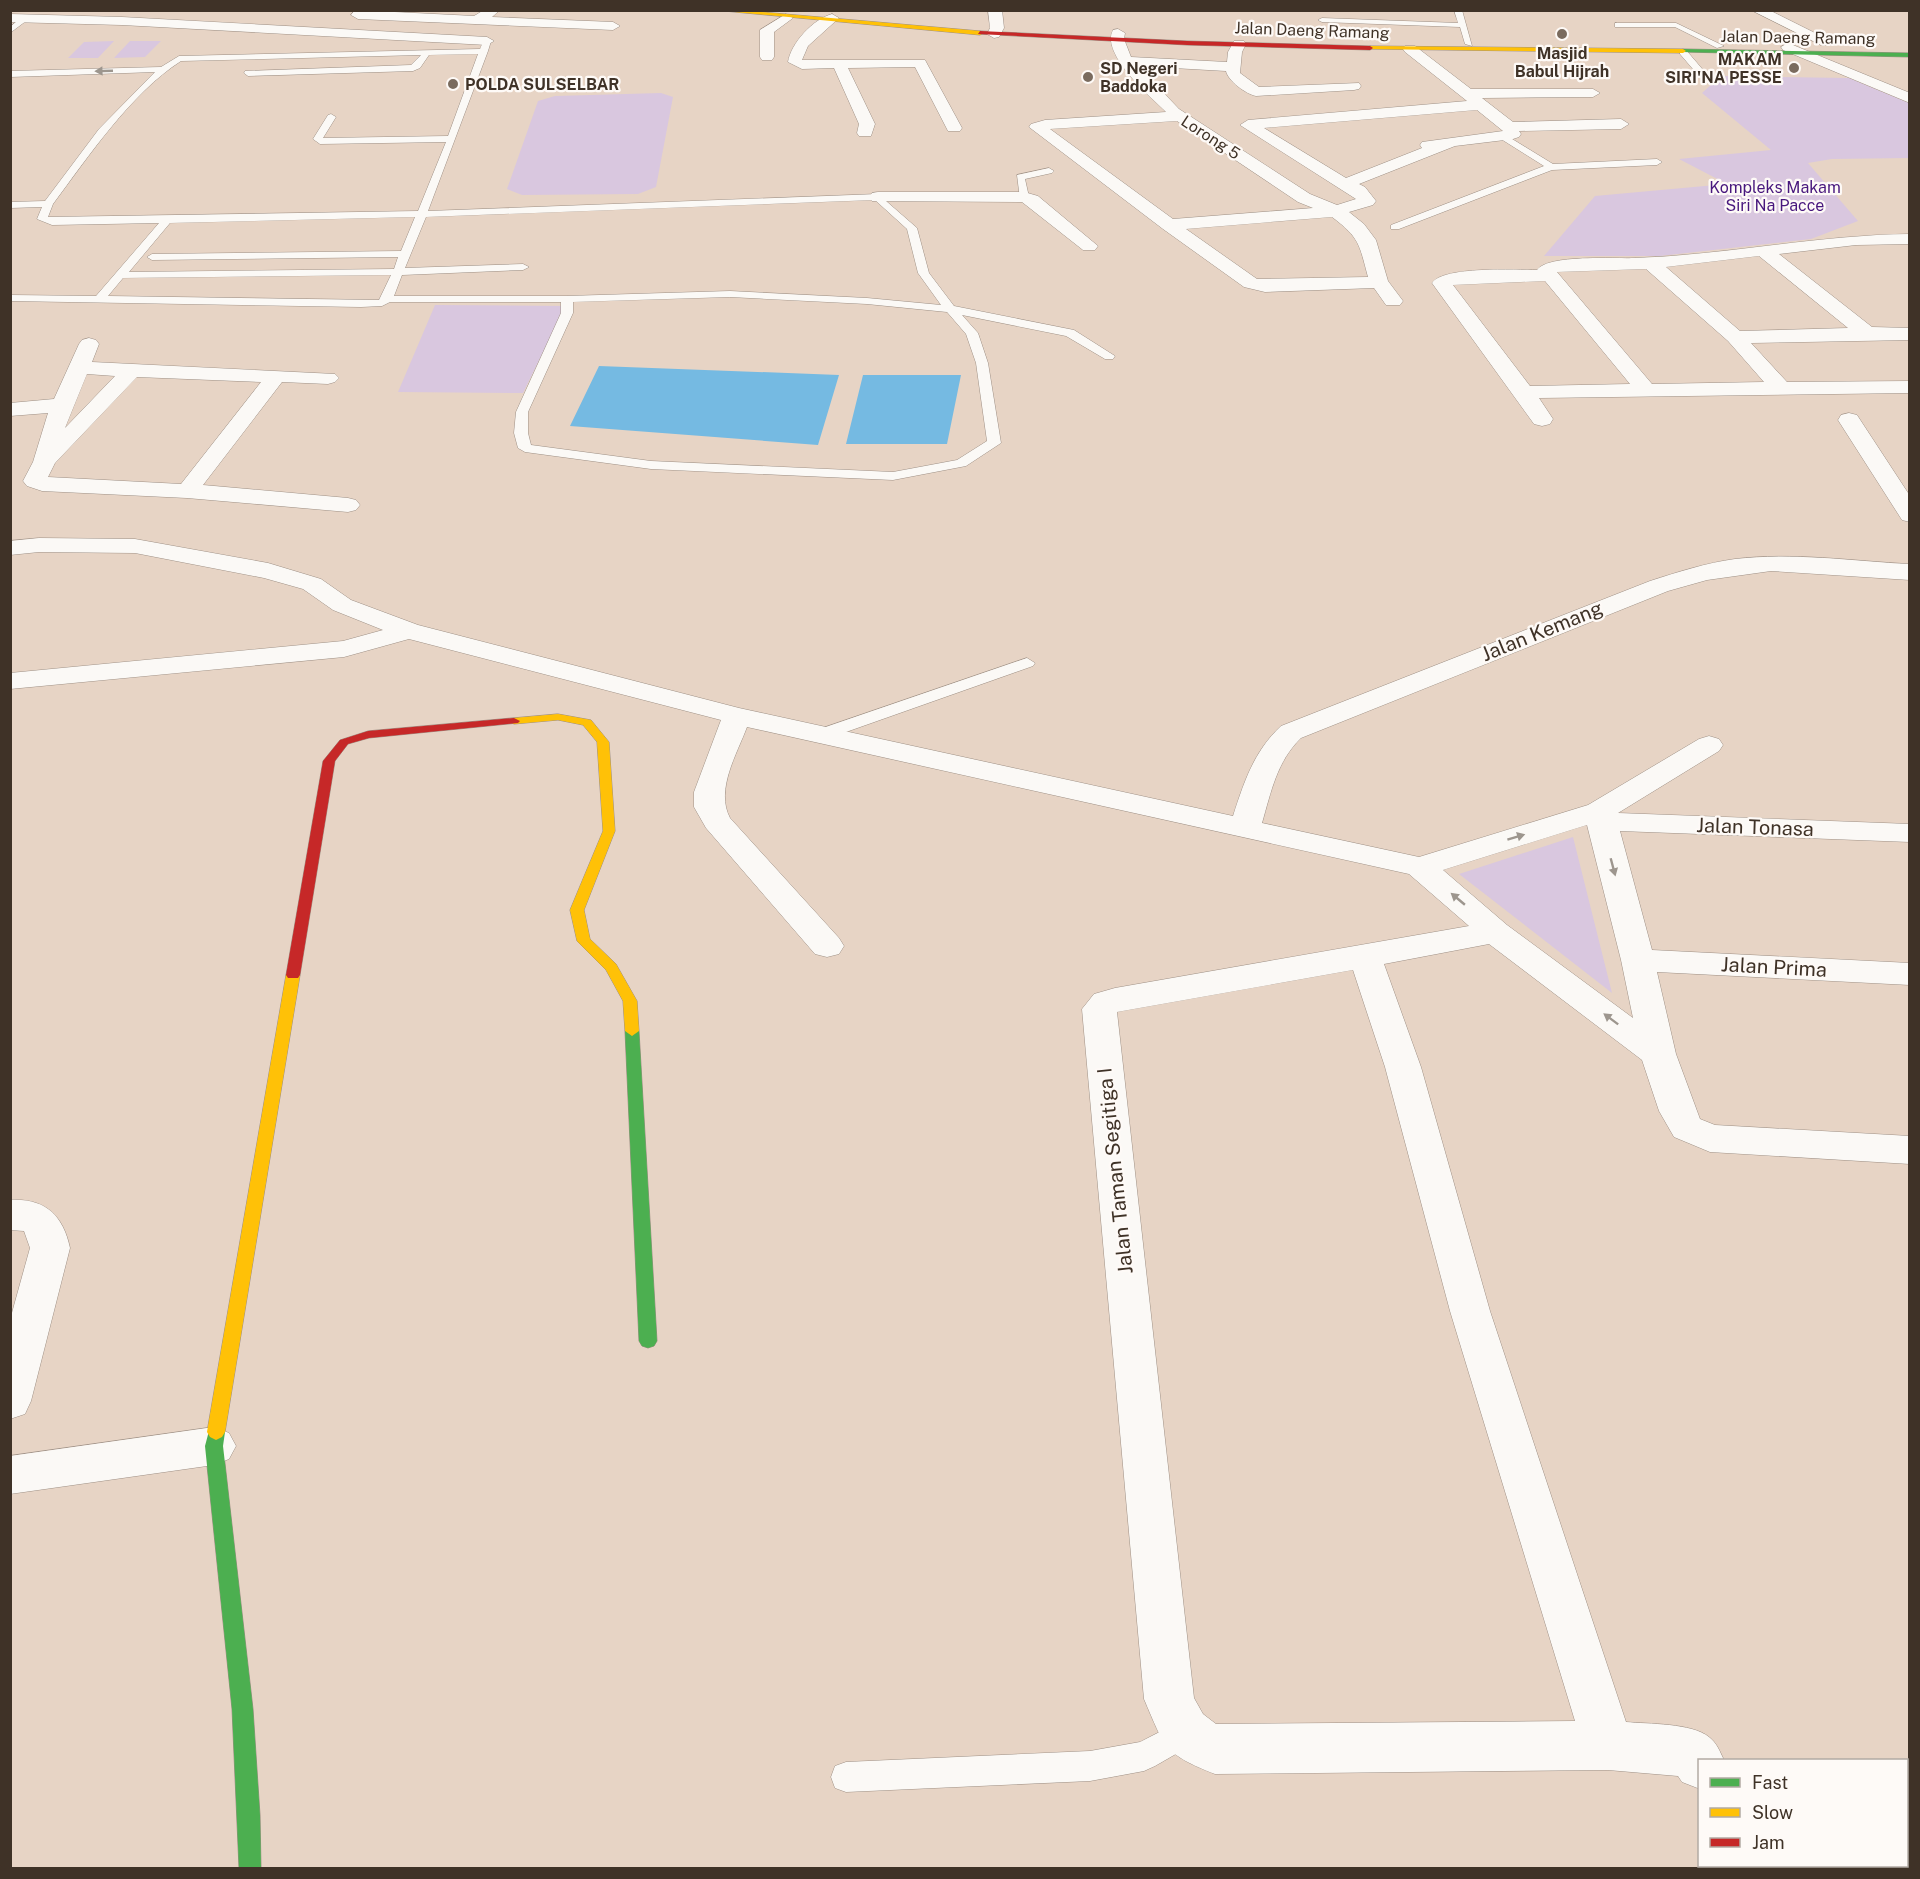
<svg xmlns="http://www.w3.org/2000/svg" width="1920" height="1879" viewBox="0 0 1920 1879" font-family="'Public Sans',sans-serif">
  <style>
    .green { fill: #d9c7df }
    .water { fill: #75bae2 }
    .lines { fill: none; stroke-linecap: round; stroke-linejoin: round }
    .lane-casing { stroke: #9e9085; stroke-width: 1 }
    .street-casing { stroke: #9e9085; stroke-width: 1 }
    .fast-casing { stroke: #9e9085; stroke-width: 1 }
    .slow-casing { stroke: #9e9085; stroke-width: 1 }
    .jam-casing { stroke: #9e9085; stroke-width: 1 }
    .lane { fill: #fbf9f6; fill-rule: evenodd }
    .street { fill: #fbf9f6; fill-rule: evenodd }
    .fast { fill: #4caf50; fill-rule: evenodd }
    .slow { fill: #ffc107; fill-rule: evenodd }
    .jam { fill: #c62828; fill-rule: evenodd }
    .oneway { fill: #9d968e }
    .poi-dot { fill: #7a6b5e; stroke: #fefaf7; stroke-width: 2 }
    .labels { text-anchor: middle; stroke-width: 4.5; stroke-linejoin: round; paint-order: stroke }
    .far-street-label { font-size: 16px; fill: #3f3227; stroke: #fefaf7 }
    .far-poi-label { font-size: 16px; font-weight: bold; fill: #3f3227; stroke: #fefaf7; text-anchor: start }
    .far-park-label { font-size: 16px; fill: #48177d; stroke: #fefaf7 }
    .street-label { font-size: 20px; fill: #3f3227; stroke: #fefaf7 }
  </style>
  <rect width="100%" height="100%" fill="#e7d4c5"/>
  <!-- green -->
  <path class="green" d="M114,41L98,58H68L84,42Z
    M130,41H161L145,57L114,58Z
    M1721,76L1849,78L1909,103V158L1832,159L1808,163L1858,221L1811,239L1660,256H1544L1595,196L1727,184L1679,159L1771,150L1702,93Z
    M661,93L673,97L656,187L638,194L522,195L507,189L538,101L555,96Z
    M435,305L566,306L523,393L398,392Z
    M1573,837L1612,993L1459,874Z"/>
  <!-- water -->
  <path class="water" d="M599,366L839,375L818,445L570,426Z
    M863,375H961L947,444H846Z"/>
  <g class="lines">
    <!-- lane casing -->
    <g class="lane-casing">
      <path id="lane" d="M1454,10H1462L1472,46L1465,44L1460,27L1322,22L1318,20L1322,18L1458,23Z
        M23,16L30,18L10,33V27Z
        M1618,23H1676L1724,46L1717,48L1675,27H1615V23Z
        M484,39L491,41L488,51L428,211L878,194L917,228L929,273L954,306L1074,330L1115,356L1113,359H1105L1066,336L962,315L978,333L988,363L1001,443L966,466L893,480L651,469L525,452L518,448L514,433L516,412L561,313V302H390L382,306L361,307L10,301V295L96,296L159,223L52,225L37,219L42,207L10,208V202L45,201L99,129L155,72L10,77V71L161,67L179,56L480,49ZM478,54L448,136L323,138L336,117L331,114L328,115L313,139L320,144L446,142L418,211L48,217L53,204C88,157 131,93 181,61L421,55L411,65L245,71L244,73L248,76L413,71L420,68L429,55ZM875,200L907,229L918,273L941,305L867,298L730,291L567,296H394L402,275L523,270L529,267L523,264L405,268L426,217ZM415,217L401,251L152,254L147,257L152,260L398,257L394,269L129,272L170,223ZM391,275L379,300L108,296L123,278ZM730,297L867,304L947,312L966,334L976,363L987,441L957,460L893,472L651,461L531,445L528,433V412L573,313V302Z
        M1680,50H1686L1704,71V75H1698L1680,54Z
        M1504,134L1553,164L1657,159L1662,162L1657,165L1552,170L1399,229H1391V225L1544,166L1501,139V135Z
        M1049,168L1054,171L1052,173L1025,179L1029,197L1020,199L1017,175Z
        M1027,658L1035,663L1033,666L829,738H817L815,734L817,730Z
        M1185,1719L1195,1723L1200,1733L1195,1743L1155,1766L1144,1771L1090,1781L846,1792L835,1788L831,1777L835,1766L846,1762L1090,1751L1140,1742Z"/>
    </g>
    <!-- street casing -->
    <g class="street-casing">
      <path id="street" d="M355,10L474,16L484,10H500L492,17L613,22L620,26L613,30L358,19L351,15Z
        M988,10H1002L1004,28L999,37L994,38L987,34L990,28Z
        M1751,10H1769L1833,42L1831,45H1821Z
        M10,14L122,17L487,37L494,41L487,45L122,25L10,22Z
        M786,14L793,18L774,32V57L772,60H762L760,57V30Z
        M832,14L839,18L808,46L802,60H925L962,128L960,131H948L915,67L848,68L875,124L871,136H859L857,133L859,124L834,68L802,69L788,62C791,43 813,19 832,14Z
        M1118,29L1125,33L1124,39L1131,57L1227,62L1228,52L1234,41H1244L1246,44L1242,52L1240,73L1259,87L1359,83L1361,86L1359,89L1354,90L1256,96C1246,94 1228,81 1226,71L1138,66L1179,109L1310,194L1337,205L1356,199L1240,125L1248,120L1467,101L1405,52L1403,49L1405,46H1415L1471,89H1593L1600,93L1593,97L1482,98L1513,122L1621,119L1629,124L1621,129L1519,131L1521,134L1519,137L1513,139L1455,146L1359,184L1365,187L1376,201L1373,205L1349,212L1364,224L1376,240L1388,281L1403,301L1400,305H1386L1374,288L1265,292L1244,287L1163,229L1029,127L1031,124L1045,120L1166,112C1150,96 1100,54 1113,30ZM1477,110L1503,131L1422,142L1420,145L1422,148L1346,178L1264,128ZM1177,121L1298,202L1313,208L1173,219L1050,129ZM1332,217C1360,238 1359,244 1368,277L1257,279L1186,229Z
        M1788,43L1910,93V103L1783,50L1781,47Z
        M878,192H1024L1038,196L1098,246L1095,250H1083L1022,202L872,201L869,197L872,193Z
        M1910,234V244L1856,245L1779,254L1872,327L1910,328V340L1751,343L1787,382L1910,381V393L1539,398L1553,419L1550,424L1542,426L1534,424L1432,283C1443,266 1516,270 1537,270C1548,254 1615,259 1635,258C1727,255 1817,235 1910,234ZM1759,256L1848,328L1740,331L1666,267ZM1646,269L1728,341L1764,382L1652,384L1557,272ZM1545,281L1630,384L1530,386L1453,285Z
        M89,338L96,340L99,344L92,362L335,374L339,378L335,382L328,384L282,382L203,485L348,498L356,500L360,505L356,510L348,512L187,498L42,491L27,486L23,481L33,462L48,413L10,416V403L54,399L79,344L82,340ZM87,374L115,376L65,428ZM137,377L261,382L181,484L48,477L55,463Z
        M1849,413L1857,415L1910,496V522L1902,520L1838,420L1841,415Z
        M39,538L135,539L268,563L321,579L351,600L418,625L739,708L1233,816C1244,782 1254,751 1281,726L1650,581C1678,572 1706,563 1735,559C1792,552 1852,561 1910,564V580L1771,571L1707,580L1668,591L1301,738C1277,761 1271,792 1262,823L1419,857L1588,805L1699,739L1709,736L1719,739L1723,745L1719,751L1618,813L1910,824V842L1620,831L1652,950L1910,963V985L1657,972L1676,1054L1700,1119L1715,1125L1910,1136V1164L1710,1152L1674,1137L1659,1111L1642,1060L1489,944L1384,964L1421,1067L1490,1311L1626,1722C1648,1724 1692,1723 1709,1737C1717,1743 1720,1752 1724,1760H1700V1789L1682,1782L1678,1776L1608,1770L1215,1774C1164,1754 1165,1748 1144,1699L1082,1009L1094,994L1115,988L1469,926L1409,874L747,727C737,754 715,790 730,818L839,938L844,946L839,954L827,957L815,954L706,828L694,807V792L721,720L409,639L344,657L10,689V673L343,641L383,630L333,610L303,589L264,578L135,553L39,552L10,555V541ZM1587,825L1621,960L1633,1018L1507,925L1443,870ZM1353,970L1385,1067L1450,1311L1575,1721L1216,1724L1203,1714L1194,1698L1117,1012Z
        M10,1200C45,1198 63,1215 70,1248L31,1401L25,1414L10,1419V1320L30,1248L24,1231L10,1230Z
        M214,1427L229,1433L236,1446L229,1459L214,1465L10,1494V1456Z
        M1724,1866H1776L1777,1868H1725Z"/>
    </g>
    <!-- fast casing -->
    <g class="fast-casing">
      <path id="fast" d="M1683,49L1910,53V57L1681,52Z
        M632,1026L639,1031L657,1341L654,1346L648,1348L642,1346L639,1341L625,1031Z
        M216,1424L222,1427L225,1432L223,1446L253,1709L260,1815L261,1868H239L232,1709L205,1446L210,1427Z"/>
    </g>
    <!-- slow casing -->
    <g class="slow-casing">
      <path id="slow" d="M739,10L980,31L983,33L980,35L713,10Z
        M1370,46L1683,49L1686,51L1683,53L1368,49Z
        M558,714L591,720L609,742L615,831L584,910L590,939L616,964L637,1001L639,1031L632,1036L625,1031L623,1001L606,970L577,941L570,910L603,831L597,742L583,725L558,720L514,724L508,721L514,718Z
        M293,970L300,975L225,1432L222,1437L216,1440L210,1437L207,1432L286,975Z"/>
    </g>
    <!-- jam casing -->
    <g class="jam-casing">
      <path id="jam" d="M980,31L1187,41L1370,46L1373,48L1370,50L1187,45L978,34Z
        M514,718L520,721L518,723L369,738L348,744L335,761L300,975L298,978H288L286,975L323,761L340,740L368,731Z"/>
    </g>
    <!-- lane -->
    <use href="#lane" class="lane"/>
    <!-- street -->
    <use href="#street" class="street"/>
    <!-- fast -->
    <use href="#fast" class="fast"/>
    <!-- slow -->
    <use href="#slow" class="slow"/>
    <!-- jam -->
    <use href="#jam" class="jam"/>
  </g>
  <!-- one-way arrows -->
  <defs><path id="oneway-solid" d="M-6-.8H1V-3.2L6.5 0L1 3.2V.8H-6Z" transform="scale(1.5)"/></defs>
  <g class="oneway">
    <use href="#oneway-solid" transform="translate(104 71) rotate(178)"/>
    <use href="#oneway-solid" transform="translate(1516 837) rotate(-17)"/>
    <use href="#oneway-solid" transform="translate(1613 867) rotate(75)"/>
    <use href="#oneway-solid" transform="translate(1458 899) rotate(-140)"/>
    <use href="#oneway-solid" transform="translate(1611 1019) rotate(-143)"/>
  </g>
  <!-- markers -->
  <g class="poi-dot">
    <circle cx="1562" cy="34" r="6"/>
    <circle cx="1794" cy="68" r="6"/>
    <circle cx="1088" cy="77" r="6"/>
    <circle cx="453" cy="84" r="6"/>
  </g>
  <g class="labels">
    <!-- far-street labels -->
    <g class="far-street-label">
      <text transform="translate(1312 30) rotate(2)" y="6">Jalan Daeng Ramang</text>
      <text transform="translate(1798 37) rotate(1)" y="6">Jalan Daeng Ramang</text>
      <text transform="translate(1211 137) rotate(33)" y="6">Lorong 5</text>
    </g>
    <!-- far-poi labels -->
    <g class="far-poi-label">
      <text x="1562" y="59" text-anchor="middle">Masjid<tspan x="1562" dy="18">Babul Hijrah</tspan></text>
      <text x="1782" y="65" text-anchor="end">MAKAM<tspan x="1782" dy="18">SIRI'NA PESSE</tspan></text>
      <text x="1100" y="74">SD Negeri<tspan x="1100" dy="18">Baddoka</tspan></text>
      <text x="465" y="90">POLDA SULSELBAR</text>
    </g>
    <!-- far-park labels -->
    <g class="far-park-label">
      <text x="1775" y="193">Kompleks Makam<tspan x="1775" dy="18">Siri Na Pacce</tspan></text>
    </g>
    <!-- street labels -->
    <g class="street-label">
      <text transform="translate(1542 631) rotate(-22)" y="7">Jalan Kemang</text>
      <text transform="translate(1755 827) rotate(2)" y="7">Jalan Tonasa</text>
      <text transform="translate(1774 967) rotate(3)" y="7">Jalan Prima</text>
      <text transform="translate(1115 1171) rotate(-96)" y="7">Jalan Taman Segitiga I</text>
    </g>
  </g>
  <!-- border -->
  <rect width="1920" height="1879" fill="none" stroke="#3f3227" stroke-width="24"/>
  <!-- legend -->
  <rect x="1698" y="1759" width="210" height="108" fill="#fefaf7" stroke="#b2aaa4" stroke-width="1.5"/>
  <rect x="1710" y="1778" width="30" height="9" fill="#4caf50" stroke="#b2aaa4" stroke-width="1.5"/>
  <text x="1752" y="1789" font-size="18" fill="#3f3227">Fast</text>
  <rect x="1710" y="1808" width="30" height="9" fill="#ffc107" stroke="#b2aaa4" stroke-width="1.5"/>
  <text x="1752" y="1819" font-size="18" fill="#3f3227">Slow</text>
  <rect x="1710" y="1838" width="30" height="9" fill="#c62828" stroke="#b2aaa4" stroke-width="1.5"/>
  <text x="1752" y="1849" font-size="18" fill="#3f3227">Jam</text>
</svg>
